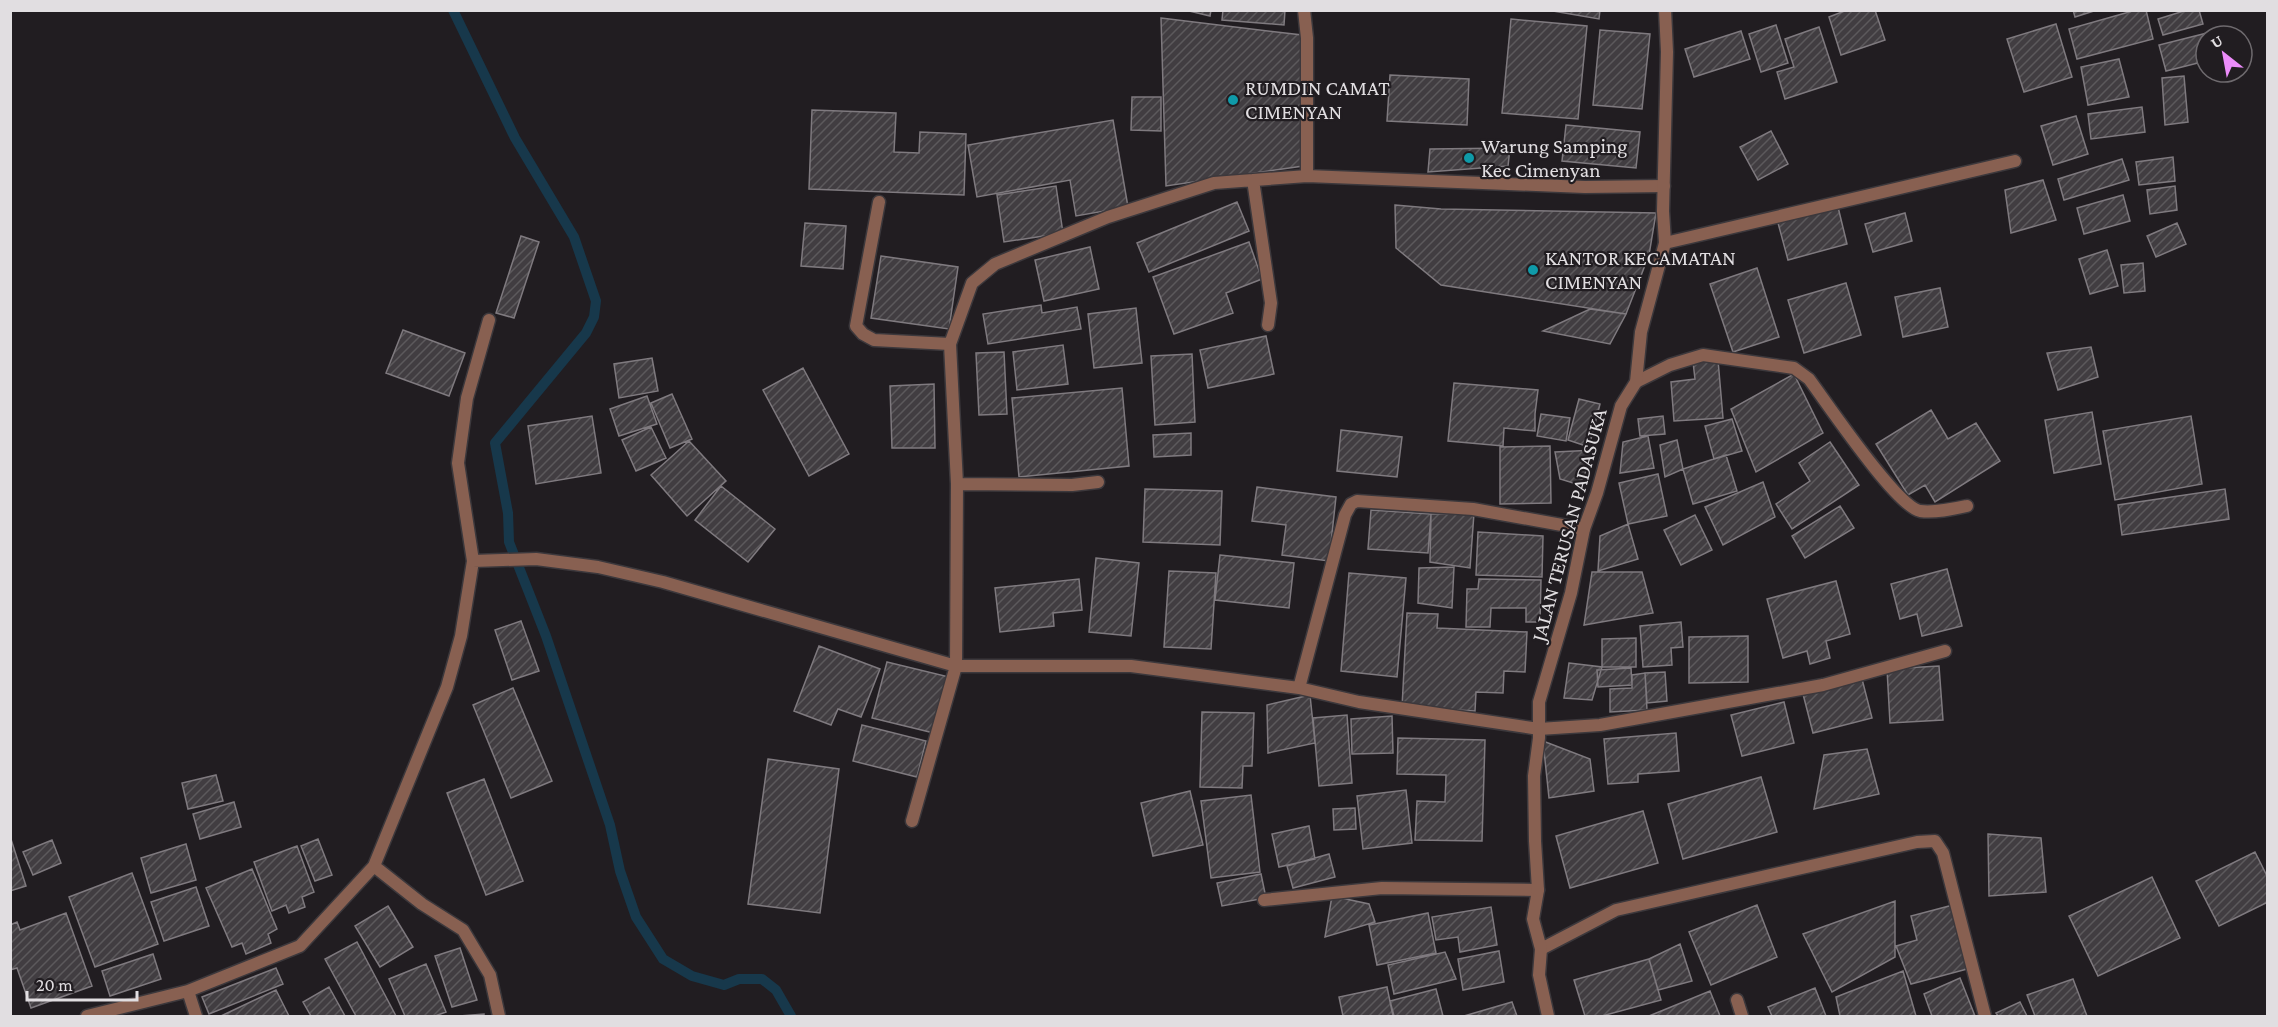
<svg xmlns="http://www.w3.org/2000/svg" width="2278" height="1027" viewBox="0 0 2278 1027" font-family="'Crimson Pro',serif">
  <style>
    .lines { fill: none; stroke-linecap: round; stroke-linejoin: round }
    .stream { stroke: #17384b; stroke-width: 10 }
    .building { fill: url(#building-hatch); stroke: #7f7a7f; stroke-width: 1.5 }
    .minor-casing { stroke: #3c383c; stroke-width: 15 }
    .tertiary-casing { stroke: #3c383c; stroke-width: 15 }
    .minor { stroke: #886051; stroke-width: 12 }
    .tertiary { stroke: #886051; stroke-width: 12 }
    .culture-dot { fill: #0f9aa8; stroke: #211d21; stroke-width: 2 }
    .labels { text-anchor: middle; stroke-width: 4.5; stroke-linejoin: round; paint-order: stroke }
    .poi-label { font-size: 21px; fill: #e1dee1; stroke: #211d21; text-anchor: start }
    .street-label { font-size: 21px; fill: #e1dee1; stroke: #211d21 }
  </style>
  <defs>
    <pattern id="building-hatch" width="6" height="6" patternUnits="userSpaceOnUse" patternTransform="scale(1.5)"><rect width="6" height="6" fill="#413d41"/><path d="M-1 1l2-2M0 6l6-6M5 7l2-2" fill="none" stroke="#5c595c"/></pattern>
  </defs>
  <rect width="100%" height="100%" fill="#211d21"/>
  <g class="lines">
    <!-- stream -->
    <path class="stream" d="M453,10L515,138L574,237L596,301L594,317L586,333L495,443L508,513L509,542L546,636L610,825L620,871L636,917L663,959L692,976L724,985L739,979H762L776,990L791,1016"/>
  </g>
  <!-- building -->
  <path class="building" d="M1185,10H1211L1210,16Z
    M1223,10H1285L1284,25L1222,20Z
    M1547,10H1600L1599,19Z
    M1847,10H1875L1885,40L1841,55L1829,17Z
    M2073,10H2097L2075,17Z
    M2136,10H2146L2153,39L2077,59L2069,29Z
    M2187,10H2199L2203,24L2163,35L2158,19Z
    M1161,18L1302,35L1303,166L1166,186Z
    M1511,19L1587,26L1578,119L1502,113Z
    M2056,24L2072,77L2024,92L2007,39Z
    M1776,25L1788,63L1761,72L1749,34Z
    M1819,27L1837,82L1785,99L1777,72L1794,67L1785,39Z
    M1600,30L1650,34L1642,109L1593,105Z
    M2219,30L2220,36H2206V61L2166,71L2159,45Z
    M1741,31L1750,59L1694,77L1685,49Z
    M2119,59L2129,97L2088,105L2081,67Z
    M1390,75L1469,79L1467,125L1387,121Z
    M2184,76L2188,122L2165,125L2162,78Z
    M1132,97H1161V131L1131,130Z
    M2142,107L2145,132L2091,139L2088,114Z
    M812,110L896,113L894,152L919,153L920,132L966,134L964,195L809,189Z
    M2076,116L2088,154L2053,165L2041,126Z
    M1113,120L1128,207L1076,216L1070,180L977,197L968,145Z
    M1566,125L1640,132L1636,168L1562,161Z
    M1771,131L1788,164L1758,180L1740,147Z
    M1510,148L1508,166L1428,172L1430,149Z
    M2173,157L2175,181L2139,185L2136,162Z
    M2122,159L2129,180L2064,200L2058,179Z
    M2043,180L2056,220L2011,233L2005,190Z
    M1056,186L1063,233L1004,242L997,195Z
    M2175,186L2177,210L2150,214L2147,190Z
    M2123,195L2130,221L2084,234L2077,208Z
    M1237,202L1249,231L1149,272L1137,243Z
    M1395,205L1441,209L1656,213L1649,255L1626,314L1441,285L1396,248Z
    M1838,207L1847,244L1788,260L1778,223Z
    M1905,213L1912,241L1873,252L1865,224Z
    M805,223L846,226L843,269L801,266Z
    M2177,223L2186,244L2156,257L2147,236Z
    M521,236L539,242L514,318L496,313Z
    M1249,242L1262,279L1226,293L1233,313L1174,334L1153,277Z
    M1090,247L1099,289L1044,301L1035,260Z
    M2107,250L2118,286L2090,294L2079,259Z
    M881,256L958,267L949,329L871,318Z
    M2143,263L2145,291L2124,293L2121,265Z
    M1757,268L1779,337L1733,352L1710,284Z
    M1846,283L1861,335L1804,353L1788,300Z
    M1940,288L1948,327L1903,337L1895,297Z
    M1041,305L1042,313L1077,307L1081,329L988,344L983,314Z
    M1136,308L1142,363L1094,368L1088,314Z
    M1590,309L1626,314L1610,344L1543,331Z
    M403,330L465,353L449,396L386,373Z
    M1266,336L1274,374L1208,388L1200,350Z
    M1063,345L1068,384L1017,390L1013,352Z
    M2091,347L2098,377L2058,390L2047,353Z
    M1004,352L1007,414L979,415L976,353Z
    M1192,354L1195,422L1155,425L1151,356Z
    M652,358L658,391L619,398L614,364Z
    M1718,360L1723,418L1674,421L1671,382L1695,379L1693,362Z
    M803,368L849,454L809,476L763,390Z
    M1794,374L1823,433L1756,472L1731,409Z
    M1454,383L1538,390L1535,414V431L1504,428L1503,446L1448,441Z
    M934,384L935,448H892L890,386Z
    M1122,388L1129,466L1019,477L1012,398Z
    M672,394L692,439L670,448L651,403Z
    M647,396L657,424L619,436L610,409Z
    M1579,399L1600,404L1589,447L1568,440Z
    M1931,410L1948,439L1976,423L2000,461L1935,502L1925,485L1908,495L1876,444Z
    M2092,412L2101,464L2054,473L2045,420Z
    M1541,414L1570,418L1566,441L1537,436Z
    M592,416L601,473L536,484L528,426Z
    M1663,416L1665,434L1640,436L1638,419Z
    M2191,416L2202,484L2115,500L2103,431Z
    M1732,419L1742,451L1714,459L1705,426Z
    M651,427L666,458L636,471L622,440Z
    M1341,430L1402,437L1397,477L1337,471Z
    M1191,433V455L1154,457L1153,435Z
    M1648,436L1654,468L1620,473L1623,442Z
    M1677,440L1683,469L1665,477L1660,445Z
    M689,441L726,481L687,516L651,475Z
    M1830,442L1859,485L1792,529L1776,504L1810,481L1799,463Z
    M1550,446L1551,503L1500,504V447Z
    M1595,450L1580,485L1560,479L1555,452Z
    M1726,455L1737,491L1693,504L1683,469Z
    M1658,474L1667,516L1628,524L1619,483Z
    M1763,482L1775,517L1723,545L1705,507Z
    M721,486L775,529L748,562L695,520Z
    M1257,487L1336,497L1329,561L1282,555L1286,525L1252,521Z
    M1145,489L1222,491L1220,545L1143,542Z
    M2225,489L2229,519L2122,535L2118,505Z
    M1840,506L1854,528L1805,558L1792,536Z
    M1371,510L1431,514L1428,553L1368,549Z
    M1474,513L1470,568L1430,562L1431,514Z
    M1695,515L1712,550L1681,565L1664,530Z
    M1628,524L1638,559L1598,571L1600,536Z
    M1478,532L1543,536L1542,577L1476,575Z
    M1220,555L1294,563L1289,608L1215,600Z
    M1096,558L1139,563L1131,636L1089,632Z
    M1454,567L1452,608L1418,603L1419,568Z
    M1947,569L1962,626L1922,636L1917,614L1900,619L1891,584Z
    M1169,571L1216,573L1211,649L1164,647Z
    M1592,572H1642L1653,613L1584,625Z
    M1349,573L1406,578L1397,677L1341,671Z
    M1079,579L1082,610L1053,613L1054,626L1000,632L995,588Z
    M1479,579L1541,580L1540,622H1526V608H1491L1490,627H1466L1467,589H1478Z
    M1836,581L1850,634L1826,641L1830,658L1810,664L1807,651L1783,658L1767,599Z
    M1407,613L1438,614L1437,628L1527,632L1525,672L1504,671L1503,693L1476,692L1475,711L1402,707Z
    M521,621L539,671L512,680L495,630Z
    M1681,622L1683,647L1671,648L1672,665L1643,667L1640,626Z
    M1748,636V682L1689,683V637Z
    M1636,638V667H1602V639Z
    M819,646L880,669L861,717L838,709L831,725L794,711Z
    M887,662L949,677L934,733L872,718Z
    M1569,663L1602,667L1592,700L1564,698Z
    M1939,666L1943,720L1890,723L1887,669Z
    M1631,668L1632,685L1598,687L1597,670Z
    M1665,672L1667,701L1647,703L1645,673Z
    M1645,673L1647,710L1610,712V689L1632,688V675Z
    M1862,679L1872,718L1813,733L1803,694Z
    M513,688L552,781L511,798L473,705Z
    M1310,695L1315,743L1268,753L1267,705Z
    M1784,702L1794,743L1742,756L1731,715Z
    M1202,712L1254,713L1252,766H1243L1242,788L1200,787Z
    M1347,715L1352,783L1319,786L1313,718Z
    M1392,716L1393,753L1352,754L1351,719Z
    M862,725L926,741L917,777L853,761Z
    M1676,733L1679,771L1638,774V782L1608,784L1604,739Z
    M1398,738L1485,740L1482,841L1415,840L1417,801L1445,802L1446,775L1397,774Z
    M1543,741L1590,759L1594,791L1549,798Z
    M1867,749L1879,794L1814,809L1824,755Z
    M768,759L839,769L820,913L748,904Z
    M216,775L223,801L188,809L182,783Z
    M1761,777L1777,832L1683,859L1668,804Z
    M484,779L523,881L486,895L447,793Z
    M1406,790L1412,843L1363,849L1357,796Z
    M1190,791L1203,845L1153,856L1141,803Z
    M1251,795L1260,872L1211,878L1201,801Z
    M234,802L241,827L200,839L193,814Z
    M1355,808L1356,829L1334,830L1333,809Z
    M1643,811L1658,863L1570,888L1556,836Z
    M1309,826L1315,859L1279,867L1272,834Z
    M1988,834L2041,838L2046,892L1989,896Z
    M10,836L26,886L10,891Z
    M318,839L332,875L315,881L301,846Z
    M52,840L61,863L33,875L23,852Z
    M186,844L196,880L151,893L141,858Z
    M297,846L314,892L302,897L305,907L289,913L286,905L272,911L254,862Z
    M2255,852L2268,878V902L2219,926L2196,881Z
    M1329,854L1335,877L1293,888L1287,866Z
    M252,869L277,929L268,934L271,943L246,954L242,943L232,947L206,888Z
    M132,873L158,944L95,967L69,897Z
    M1261,874L1266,898L1222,906L1217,883Z
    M2152,877L2180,938L2098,976L2069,916Z
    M196,887L209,926L164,941L151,902Z
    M1332,896L1369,904L1375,922L1325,937Z
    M1895,901V957L1832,992L1803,934Z
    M1757,905L1777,957L1711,985L1689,932Z
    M1953,905L1971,968L1911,984L1896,946L1917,940L1911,916Z
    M388,906L413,947L380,967L355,926Z
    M1491,907L1497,945L1460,952L1458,937L1436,940L1432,917Z
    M66,913L92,986L31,1008L17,968L10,970V925L17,922L20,930Z
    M1428,913L1436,953L1377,965L1369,925Z
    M357,942L396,1016H356L325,959Z
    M1680,944L1692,981L1658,990L1649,959Z
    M460,948L477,1000L452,1007L435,956Z
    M1499,951L1504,982L1463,990L1458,959Z
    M1445,952L1456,979L1394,994L1388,965Z
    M153,954L161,979L110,996L102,971Z
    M1649,959L1661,1000L1602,1016H1585L1574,980Z
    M426,964L446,1012L435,1016H405L389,979Z
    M276,968L283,984L209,1014L202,997Z
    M1903,971L1916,1016H1840L1836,997Z
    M1960,978L1975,1016H1932L1924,994Z
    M2073,979L2087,1016H2035L2027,995Z
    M329,987L345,1016H311L303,1002Z
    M1387,987L1393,1016H1343L1339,997Z
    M1815,988L1826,1016H1772L1768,1007Z
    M1436,989L1443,1016H1394L1390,1001Z
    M276,990L289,1016H221Z
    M1710,991L1720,1016H1649Z
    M1512,1002L1517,1016H1464Z
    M2020,1002L2027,1016H1998L1996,1013Z
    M484,1014V1016H459Z"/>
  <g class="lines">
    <!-- minor casing -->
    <g class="minor-casing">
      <path id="minor" d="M1304,10L1307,38V176
        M1253,180L1271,303L1268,325
        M879,202L856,326L863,334L874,340L950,344
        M1665,243L2015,161
        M1636,382L1670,365L1703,355L1794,368L1809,379C1827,403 1896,506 1920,511C1935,513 1953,509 1967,506
        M957,484L1072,485L1098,482
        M473,561L458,463L467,398L489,320
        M1299,688L1345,515L1351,504L1357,501L1473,509L1584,529
        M912,821L956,666L957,484L950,344L972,283L995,264L1108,217L1214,183L1307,176L1585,187L1664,186
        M1264,900L1382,888L1538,890
        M1541,949L1616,910L1917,842L1935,841L1943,853L1985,1016
        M188,991L196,1016
        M1737,1000L1742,1016
        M87,1016L188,991L300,946L374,866
        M499,1016L490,975L463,930L422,904L374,866L447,687L461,636L473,561L536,559L598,567L663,582L956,666H1131L1299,688L1359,702L1539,729L1600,725L1823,685L1945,651"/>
    </g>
    <!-- tertiary casing -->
    <g class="tertiary-casing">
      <path id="tertiary" d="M1548,1016L1539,975L1541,949L1533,919L1538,890L1535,841L1534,776L1539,738V702L1571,593L1584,529L1597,493L1621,406L1636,382L1641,332L1665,243L1663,211L1667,52L1665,10"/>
    </g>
    <!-- minor -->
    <use href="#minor" class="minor"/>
    <!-- tertiary -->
    <use href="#tertiary" class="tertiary"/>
  </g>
  <!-- markers -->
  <g class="culture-dot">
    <circle cx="1233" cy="100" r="6"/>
    <circle cx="1469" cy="158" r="6"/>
    <circle cx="1533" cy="270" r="6"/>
  </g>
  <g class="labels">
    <!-- poi labels -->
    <g class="poi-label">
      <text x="1245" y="95">RUMDIN CAMAT<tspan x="1245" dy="24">CIMENYAN</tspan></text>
      <text x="1481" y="153">Warung Samping<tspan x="1481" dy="24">Kec Cimenyan</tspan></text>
      <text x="1545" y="265">KANTOR KECAMATAN<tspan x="1545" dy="24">CIMENYAN</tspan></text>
    </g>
    <!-- street labels -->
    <g class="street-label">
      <text transform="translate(1569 525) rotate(-75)" y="7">JALAN TERUSAN PADASUKA</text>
    </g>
  </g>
  <!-- border -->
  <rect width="2278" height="1027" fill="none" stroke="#e1dee1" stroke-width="24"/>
  <!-- north arrow -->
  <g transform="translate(2224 54) rotate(329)"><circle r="28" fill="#211d21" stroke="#6e6a6e" stroke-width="1.5"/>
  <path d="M0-4.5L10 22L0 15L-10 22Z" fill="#ec8cfa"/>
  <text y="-9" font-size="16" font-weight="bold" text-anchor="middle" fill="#e1dee1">U</text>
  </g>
  <!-- scale -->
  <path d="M27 991v9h110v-9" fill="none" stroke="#e1dee1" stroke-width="3"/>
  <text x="36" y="991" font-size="18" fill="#e1dee1" stroke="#211d21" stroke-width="4.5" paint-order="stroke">20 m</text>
</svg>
